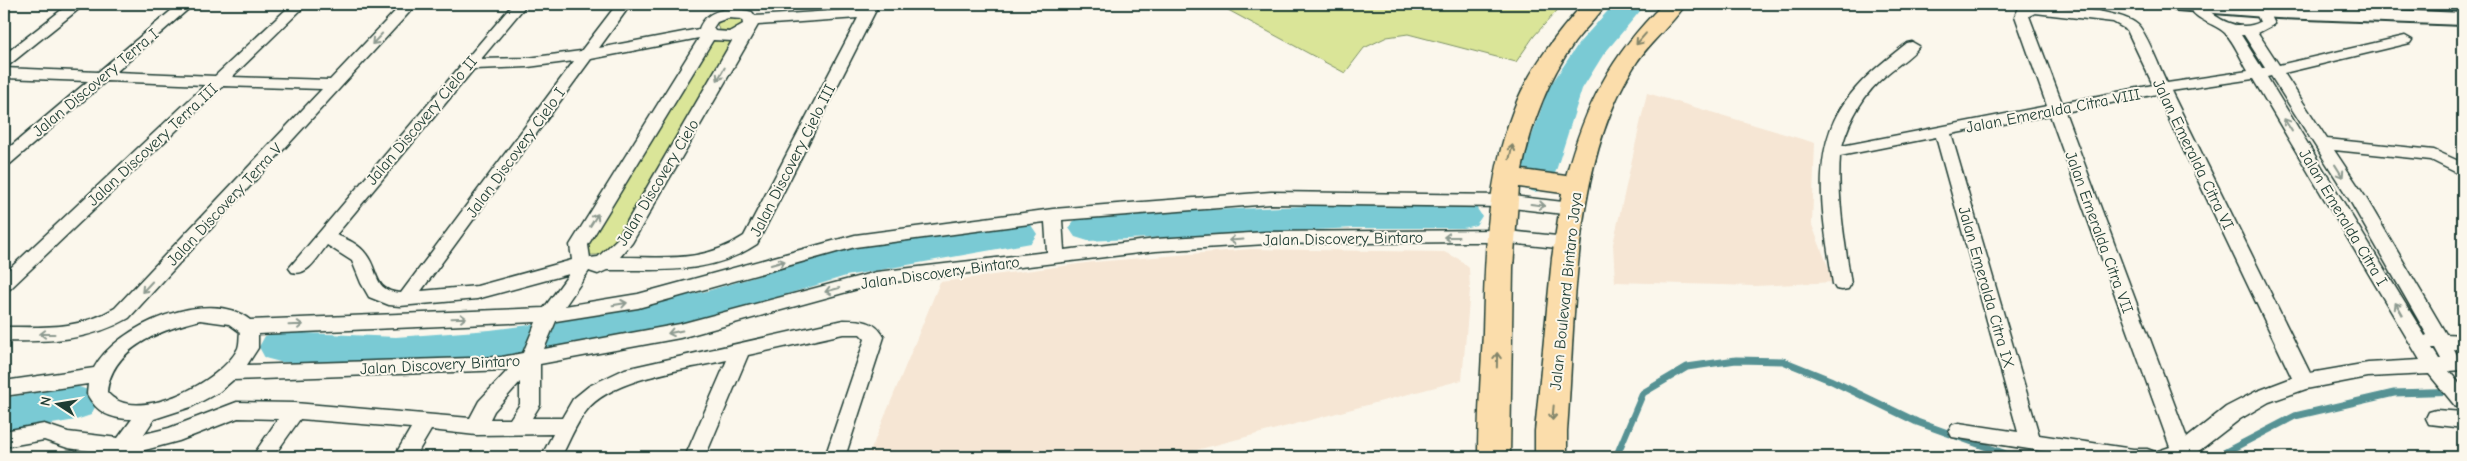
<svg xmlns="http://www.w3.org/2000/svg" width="2467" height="461" viewBox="0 0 2467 461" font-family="'Comic Neue',sans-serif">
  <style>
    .built { fill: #f6e6d4 }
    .green { fill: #dae598; stroke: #7c9166 }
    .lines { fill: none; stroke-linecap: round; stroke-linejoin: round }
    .stream { stroke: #569294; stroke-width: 7 }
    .river { fill: #7acad4; fill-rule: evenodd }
    .street-casing { stroke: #1f3d34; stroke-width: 3 }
    .secondary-casing { stroke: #1f3d34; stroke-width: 4 }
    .primary-casing { stroke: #1f3d34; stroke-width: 3 }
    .street { fill: #fbf7ec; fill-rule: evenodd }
    .secondary { fill: #fbf7ec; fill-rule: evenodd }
    .primary { fill: #fbddab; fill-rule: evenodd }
    .oneway { stroke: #8d9a90 }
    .oneway2 { stroke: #82856a }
    .labels { text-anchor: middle; stroke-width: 4; stroke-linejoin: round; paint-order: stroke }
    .street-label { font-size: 16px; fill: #1f3d34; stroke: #fbf7ec }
  </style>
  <rect width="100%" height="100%" fill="#fbf7ec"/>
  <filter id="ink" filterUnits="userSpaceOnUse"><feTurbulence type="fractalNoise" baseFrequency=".02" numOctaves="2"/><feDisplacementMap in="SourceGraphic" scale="10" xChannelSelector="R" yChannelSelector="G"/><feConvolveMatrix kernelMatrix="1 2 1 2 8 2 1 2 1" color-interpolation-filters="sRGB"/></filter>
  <g filter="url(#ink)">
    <!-- built -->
    <path class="built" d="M1647,93L1815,143L1812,225L1834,282L1755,286L1615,282L1613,244Z
      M1251,249L1444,252L1459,259L1469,268L1470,290L1462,380L1170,457H868L940,282L1094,262Z"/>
    <!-- green -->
    <path class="green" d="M1217,4H1563L1534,36L1516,62L1408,34L1387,37L1364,48L1345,73Z
      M726,18L742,19L743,23L731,31L719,30L717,24Z
      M706,37L736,41L609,252L597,255H581Z"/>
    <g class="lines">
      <!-- stream -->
      <path class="stream" d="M1616,457L1643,393L1687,367L1736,360L1783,361L1830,380L1917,422L2006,454L2035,457
        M2216,457L2295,416L2394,393L2463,391"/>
      <!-- river -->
      <path class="river" d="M1614,4H1646L1603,55L1582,89L1553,180L1548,188L1535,192L1522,188L1517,180L1548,89L1579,43Z
        M2373,4H2463V15L2388,13L2377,11Z
        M1354,204H1463L1476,207L1482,216L1476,225L1463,228H1354L1088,241L1075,237L1069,228L1075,219L1088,215Z
        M1018,221L1031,225L1037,234L1031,243L846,276L707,319L576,349L490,360L396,367L280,362L265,358L259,347L265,336L280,332L396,337L490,330L576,319L707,291L844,250Z
        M76,386L91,391L97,403L91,415L76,420L4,432V398Z"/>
      <!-- street casing -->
      <g class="street-casing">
        <path id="street" d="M69,4H85L9,65L4,66V55Z
          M179,4H194L116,72L215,76L292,4H307L232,77L330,80L402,4H417L129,318C89,341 49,342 4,341V327C46,327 78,330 115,308L322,89L223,86L10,289L4,290V274L205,85L106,81L10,164L4,165V152L88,81L4,78V68L98,72Z
          M513,4H527L481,59L528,58L581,51L617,4H631L599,48L699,29C707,7 732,7 752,12L755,16L862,9L865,4H879L757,244C709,276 662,269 607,270L598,274L589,271L565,306L638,294L855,235L1053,209L1271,192L1503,195L1572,203L1578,205L1581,209L1578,213L1572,215L1503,207L1271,204L1062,220L1064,250L1156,239L1266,232L1499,230L1567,237L1573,239L1576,243L1573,247L1567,249L1499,242H1466L1266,244L1156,251L876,284L680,338L540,364V405L532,418H562L573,399L589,386L625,369L843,320C861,320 875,320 884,337L845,457H825L865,339L860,334H843L748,355L705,457H685L727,360C689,369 612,378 587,410C576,423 569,442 561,457H541L553,434L476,435L431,430L415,457H394L411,428L300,419L273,457H252L278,419L238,418L179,441L130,454L126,457H114L111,454L68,448L44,440L4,447V431L44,424L68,432L118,438L132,419C111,419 97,413 87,394L88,384L4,396V381L94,368C116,326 209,286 250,320L544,308L569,274L477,299L400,306L389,305L369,297L361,283L352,261L327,245C318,256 308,277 292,272L289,268ZM728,18L742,19L743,24L729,32L715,31L713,28L717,22ZM858,18L744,236C703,263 667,257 620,257L632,243L758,25ZM699,38L570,245L572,260L477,286L421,291L591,59ZM713,40L732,41L617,239L598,257L590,258L588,245ZM574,61L401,293C372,291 380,272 366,254C359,244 347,239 336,235L474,69L528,67ZM1045,222L1047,252L876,272L680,324L544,349L556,321L638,308L855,247ZM200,320L229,324L240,332C239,337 240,343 238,348C223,381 134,427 107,392C112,347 161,330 200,320ZM536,322L523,353L502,357L247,365L258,348V334ZM508,370L479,401L470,418L295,403L237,402L169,428L144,434L154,419L191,407L219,392L233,380ZM520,382V404L510,419H490L494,411Z
          M2189,4H2202C2216,19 2239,33 2260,22L2255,11L2257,8H2267L2275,24L2258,33L2279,65L2405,36L2412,40L2410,43L2284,73L2327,139L2434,150L2463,163V176L2431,160L2334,150L2366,198L2446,334L2463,335V349H2454L2463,366L2461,370L2449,371L2463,388V410L2456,407L2429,374L2368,377L2306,389L2269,402L2240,419L2191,457H2079L1952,437L1949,431L1952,425L1959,423L2018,432L1936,137L1840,156C1837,200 1845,242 1851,284L1848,289L1842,290L1836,289L1833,284C1824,221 1806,147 1851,94C1867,74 1887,59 1907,43L1912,42L1919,46C1912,57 1897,65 1887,74C1864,93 1850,118 1842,146L2047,106L2015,16L2019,8C2040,3 2122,9 2138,25C2147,34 2160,69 2167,83L2248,71C2241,59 2234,42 2225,33C2215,23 2192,20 2189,4ZM2035,13L2113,22L2127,30L2153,85L2062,103L2029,16ZM2241,35H2244L2265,68H2262ZM2271,76L2349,199L2427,335L2425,336L2267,77ZM2253,79L2420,360L2368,363L2310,373L2171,91ZM2157,94L2292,378L2255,392L2226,407L2187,438L2065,112ZM2050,115L2170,447L2155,452L2147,449H2133L2039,435L1951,134ZM2432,348H2435L2441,359H2439Z
          M2436,410L2463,412V428L2429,424L2426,418L2429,412Z"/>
      </g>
      <!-- secondary casing -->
      <g class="secondary-casing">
        <path id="secondary" d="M2166,4H2251L2463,13V25L2277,18L2176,10L2169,8Z"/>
      </g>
      <!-- primary casing -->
      <g class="primary-casing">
        <path id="primary" d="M1583,4H1606C1597,18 1584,29 1574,43C1547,81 1531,125 1522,170L1566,176C1585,106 1611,55 1663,4H1686C1670,27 1647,44 1633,68C1571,168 1576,317 1567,431V457H1535V431L1552,258L1562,193L1519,187L1513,268L1510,457H1478C1478,416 1481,374 1483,332C1485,257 1486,182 1513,111C1528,71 1555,36 1583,4Z"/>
      </g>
      <!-- street -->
      <use href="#street" class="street"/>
      <!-- secondary -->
      <use href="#secondary" class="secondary"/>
      <!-- primary -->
      <use href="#primary" class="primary"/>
    </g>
    <!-- one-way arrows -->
    <defs><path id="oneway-shaft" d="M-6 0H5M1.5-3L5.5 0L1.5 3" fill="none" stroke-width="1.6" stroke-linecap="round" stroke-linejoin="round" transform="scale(1.25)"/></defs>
    <g class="oneway">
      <use href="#oneway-shaft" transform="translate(377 39) rotate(133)"/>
      <use href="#oneway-shaft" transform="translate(721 74) rotate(120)"/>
      <use href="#oneway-shaft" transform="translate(2288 125) rotate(-122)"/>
      <use href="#oneway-shaft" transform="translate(2339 171) rotate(58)"/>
      <use href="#oneway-shaft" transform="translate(1538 205) rotate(7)"/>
      <use href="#oneway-shaft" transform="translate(594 220) rotate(-58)"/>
      <use href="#oneway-shaft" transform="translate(1451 237) rotate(180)"/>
      <use href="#oneway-shaft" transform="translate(1236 240) rotate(176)"/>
      <use href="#oneway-shaft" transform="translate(778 263) rotate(-16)"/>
      <use href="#oneway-shaft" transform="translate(147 287) rotate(133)"/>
      <use href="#oneway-shaft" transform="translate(832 290) rotate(165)"/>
      <use href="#oneway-shaft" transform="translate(620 304) rotate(-9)"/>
      <use href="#oneway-shaft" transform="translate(2399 309) rotate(-120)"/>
      <use href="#oneway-shaft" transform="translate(459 318) rotate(-2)"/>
      <use href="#oneway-shaft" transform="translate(296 325) rotate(-2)"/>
      <use href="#oneway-shaft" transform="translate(675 332) rotate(169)"/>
      <use href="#oneway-shaft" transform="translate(47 334) rotate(-180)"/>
    </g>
    <g class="oneway2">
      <use href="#oneway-shaft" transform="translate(1641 39) rotate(131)"/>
      <use href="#oneway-shaft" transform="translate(1511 152) rotate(-77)"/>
      <use href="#oneway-shaft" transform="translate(1497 360) rotate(-89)"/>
      <use href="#oneway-shaft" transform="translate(1553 413) rotate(95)"/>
    </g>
  </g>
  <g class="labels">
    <!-- street labels -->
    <g class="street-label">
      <text transform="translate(95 82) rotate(-40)" y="6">Jalan Discovery Terra I</text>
      <text transform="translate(2053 110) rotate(-11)" y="6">Jalan Emeralda Citra VIII</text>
      <text transform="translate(421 120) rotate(-50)" y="6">Jalan Discovery Cielo II</text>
      <text transform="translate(152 144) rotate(-43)" y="6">Jalan Discovery Terra III</text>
      <text transform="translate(515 152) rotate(-54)" y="6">Jalan Discovery Cielo I</text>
      <text transform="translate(2194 154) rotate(64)" y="6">Jalan Emeralda Citra VI</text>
      <text transform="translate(792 160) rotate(-63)" y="6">Jalan Discovery Cielo III</text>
      <text transform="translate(657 182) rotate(-59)" y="6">Jalan Discovery Cielo</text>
      <text transform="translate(224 204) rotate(-47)" y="6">Jalan Discovery Terra V</text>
      <text transform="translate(2344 217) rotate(59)" y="6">Jalan Emeralda Citra I</text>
      <text transform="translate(2100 232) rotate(70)" y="6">Jalan Emeralda Citra VII</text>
      <text transform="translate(1343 238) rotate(-1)" y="6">Jalan Discovery Bintaro</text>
      <text transform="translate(940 272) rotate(-8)" y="6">Jalan Discovery Bintaro</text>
      <text transform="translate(1987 287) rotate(74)" y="6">Jalan Emeralda Citra IX</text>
      <text transform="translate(1565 291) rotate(-84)" y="6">Jalan Boulevard Bintaro Jaya</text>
      <text transform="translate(440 364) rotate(-3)" y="6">Jalan Discovery Bintaro</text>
    </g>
  </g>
  <!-- margin -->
  <rect width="2467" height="461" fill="none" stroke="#fbf7ec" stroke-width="20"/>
  <rect x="10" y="10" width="2447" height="441" fill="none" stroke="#1f3d34" stroke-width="2" filter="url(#ink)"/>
  <!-- north arrow -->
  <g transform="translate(58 404) rotate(282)" stroke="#fbf7ec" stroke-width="4" paint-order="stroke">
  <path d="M0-4L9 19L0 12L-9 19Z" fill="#1f3d34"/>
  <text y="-8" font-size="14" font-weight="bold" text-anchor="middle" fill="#1f3d34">N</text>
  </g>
</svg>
